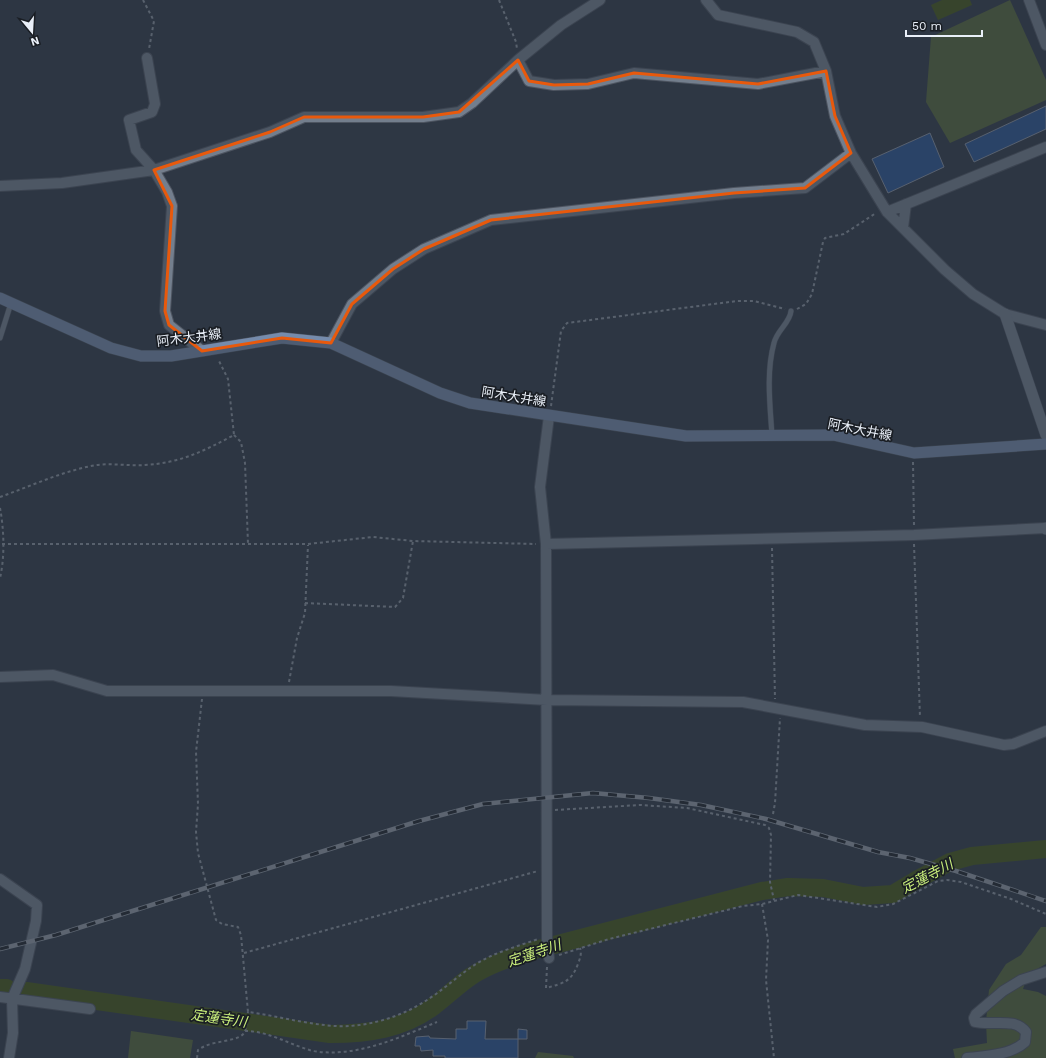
<svg xmlns="http://www.w3.org/2000/svg" width="1046" height="1058" viewBox="0 0 1046 1058" font-family="'Work Sans','Noto Sans JP',sans-serif">
  <style>
    .green { fill: #566636 }
    .water { fill: #435611 }
    .lines { fill: none; stroke-linecap: round; stroke-linejoin: round }
    .river { stroke: #435611; stroke-width: 18 }
    .building { fill: #275293; stroke: #8993a4 }
    .service-casing { stroke: #4d5460; stroke-width: 6 }
    .minor-casing { stroke: #4d5460; stroke-width: 12 }
    .tertiary-casing { stroke: #4d5460; stroke-width: 12 }
    .secondary-casing { stroke: #4d5460; stroke-width: 12 }
    .path { stroke: #8d95a0; stroke-width: 2; stroke-dasharray: 3 3; stroke-linecap: butt }
    .service { stroke: #737e8d; stroke-width: 5 }
    .minor { stroke: #737e8d; stroke-width: 10 }
    .tertiary { stroke: #737e8d; stroke-width: 11 }
    .secondary { stroke: #758bac; stroke-width: 11 }
    .rail-casing { stroke: #949ca7; stroke-width: 4.5 }
    .rail { stroke: #1a1e24; stroke-width: 3; stroke-dasharray: 9; stroke-linecap: butt }
    .marked { fill: none; stroke: #e8590c; stroke-width: 3; stroke-linejoin: round }
    .labels { text-anchor: middle; stroke-width: 3.5; stroke-linejoin: round; paint-order: stroke }
    .street-label { font-size: 13px; fill: #e9eff8; stroke: #1a1e24 }
    .water-label { font-size: 14px; font-style: italic; fill: #caef7c; stroke: #1a1e24 }
  </style>
  <rect width="100%" height="100%" fill="#2e3744"/>
  <!-- green -->
  <path class="green" d="M1010,0L1046,80V100L950,143L926,102L931,37Z
    M1041,927H1046V964L1028,974L1023,989L1038,992L1046,996V1058H955L953,1049L987,1043L986,1022L989,990L1006,964L1021,955Z
    M131,1031L193,1040L190,1058H128Z
    M538,1052L573,1056L574,1058H535Z"/>
  <!-- water -->
  <path class="water" d="M942,0H970L972,5L938,20L931,5Z"/>
  <g class="lines">
    <!-- river -->
    <path class="river" d="M0,988H7
      M26,991L330,1034C367,1034 404,1029 434,1006C446,997 457,986 470,977C488,965 510,958 531,951L762,891L788,887L823,888L863,896L893,894L918,879L950,862L972,856L1046,849"/>
  </g>
  <!-- building -->
  <path class="building" d="M1046,106V129L974,162L965,144Z
    M930,133L944,167L888,193L872,159Z
    M467,1021H486L485,1039H518V1029L527,1030V1039H518V1058H445V1056H433V1050L421,1051L420,1046H415L416,1037L429,1036L430,1038L456,1039V1029H467Z"/>
  <g class="lines">
    <!-- service casing -->
    <g class="service-casing">
      <path id="service" d="M0,338L11,303
        M772,435C770,405 766,372 774,343C777,330 790,323 791,311"/>
    </g>
    <!-- minor casing -->
    <g class="minor-casing">
      <path id="minor" d="M706,0L718,15L797,32L814,42L826,71L835,116L851,153L887,212L945,270L973,294L1005,314L1046,325
        M1029,0L1046,45
        M147,58L155,104L152,112L129,120L136,150L154,170L167,192L172,206L165,311L169,325L202,351
        M518,60L529,81L554,85L588,84L634,73L758,84L826,71
        M0,186L62,183L154,170L270,132L304,117H423L459,112L472,103L518,60L561,25L600,0
        M887,212L1046,147
        M903,228L906,204
        M331,343L352,304L393,269L424,249L491,220L734,193L805,188L851,153
        M549,416L540,487L546,544L547,941L549,958
        M546,544L914,535L1046,528
        M0,677L53,675L107,691H391L547,700L743,702L865,725L922,727L1004,745L1013,744L1046,731
        M0,879L37,905L36,921L25,969L12,999L13,1033L9,1058
        M0,997L90,1009
        M967,1058C986,1056 1011,1055 1025,1042L1026,1032C1015,1017 992,1026 975,1022L974,1018L976,1014L1003,991L1021,980L1046,972"/>
    </g>
    <!-- tertiary casing -->
    <g class="tertiary-casing">
      <path id="tertiary" d="M1005,314L1046,435
        M1046,528V529"/>
    </g>
    <!-- secondary casing -->
    <g class="secondary-casing">
      <path id="secondary" d="M0,298L111,348L141,356H171L282,338L331,343L440,393L470,403L686,436L833,435L914,453L1046,444"/>
    </g>
    <!-- path -->
    <path class="path" d="M143,0L154,21L149,49
      M499,0L516,42L517,49
      M797,309L806,304L812,294L823,242L825,238L844,234L876,213
      M551,406L561,331L567,323L737,301H754L785,309
      M234,435L241,442L245,463L248,544
      M913,462L914,525
      M0,497C31,486 63,471 96,465C112,463 129,466 145,465C180,463 204,451 234,435L228,379L218,359
      M0,508C4,529 5,557 0,578
      M2,544H308L373,537L413,541L536,544
      M914,544L920,717
      M772,548L775,699
      M305,603L395,607L403,598L413,541
      M289,682L297,638L305,613L308,545
      M202,699L196,752L198,804L196,832L198,853L216,920L222,924L238,927L241,935L248,1012C279,1016 320,1028 350,1026C377,1024 404,1015 427,1000C446,988 462,972 481,961C499,951 519,946 538,939
      M555,810L640,805L687,808L765,825L769,828L771,835L770,882L774,900
      M773,814L775,803L780,718
      M762,904L768,940L766,980L774,1058
      M244,953L538,871
      M559,955L609,939L743,906L762,904L798,895L877,907L893,904L938,881L947,880L961,882L1011,899L1046,914
      M547,967L546,988C564,983 571,982 578,964C580,958 582,954 580,948
      M245,1031C269,1031 290,1045 313,1051C356,1058 398,1038 437,1022
      M197,1058L198,1050C212,1039 241,1043 245,1031C247,1025 247,1018 248,1012"/>
    <!-- service -->
    <use href="#service" class="service"/>
    <!-- minor -->
    <use href="#minor" class="minor"/>
    <!-- tertiary -->
    <use href="#tertiary" class="tertiary"/>
    <!-- secondary -->
    <use href="#secondary" class="secondary"/>
    <!-- rail casing -->
    <g class="rail-casing">
      <path id="rail" d="M0,949L56,935L419,821L483,804L593,793L649,798L701,805L766,819L878,852L910,858L956,871L1046,901"/>
    </g>
    <!-- rail -->
    <use href="#rail" class="rail"/>
  </g>
  <!-- marked area -->
  <path d="M0 0H1046V1058H0ZM518,60L529,81L554,85L588,84L634,73L758,84L826,71L835,116L851,153L805,188L734,193L491,220L424,249L393,269L352,304L331,343L282,338L202,351L169,325L165,311L172,206L154,170L270,132L304,117H423L459,112Z" fill="#2e3744" fill-opacity=".55" fill-rule="evenodd"/>
  <path class="marked" d="M518,60L529,81L554,85L588,84L634,73L758,84L826,71L835,116L851,153L805,188L734,193L491,220L424,249L393,269L352,304L331,343L282,338L202,351L169,325L165,311L172,206L154,170L270,132L304,117H423L459,112Z"/>
  <g class="labels">
    <!-- street labels -->
    <g class="street-label">
      <text transform="translate(189 337) rotate(-7)" y="5">阿木大井線</text>
      <text transform="translate(514 396) rotate(9)" y="5">阿木大井線</text>
      <text transform="translate(860 429) rotate(11)" y="5">阿木大井線</text>
    </g>
    <!-- water labels -->
    <g class="water-label">
      <text transform="translate(927 876) rotate(-28)" y="5">定蓮寺川</text>
      <text transform="translate(534 953) rotate(-19)" y="5">定蓮寺川</text>
      <text transform="translate(219 1018) rotate(8)" y="5">定蓮寺川</text>
    </g>
  </g>
  <!-- north arrow -->
  <g transform="translate(32 32) rotate(162)" stroke="#1a1e24" stroke-width="3" paint-order="stroke">
  <path d="M0-3L7 15L0 10L-7 15Z" fill="#e9eff8"/>
  <text y="-6" font-size="11" font-weight="bold" text-anchor="middle" fill="#e9eff8">N</text>
  </g>
  <!-- scale -->
  <path d="M906 30v6h76v-6" fill="none" stroke="#e9eff8" stroke-width="2"/>
  <text x="912" y="30" font-size="12" fill="#e9eff8" stroke="#1a1e24" stroke-width="3" paint-order="stroke">50 m</text>
</svg>
